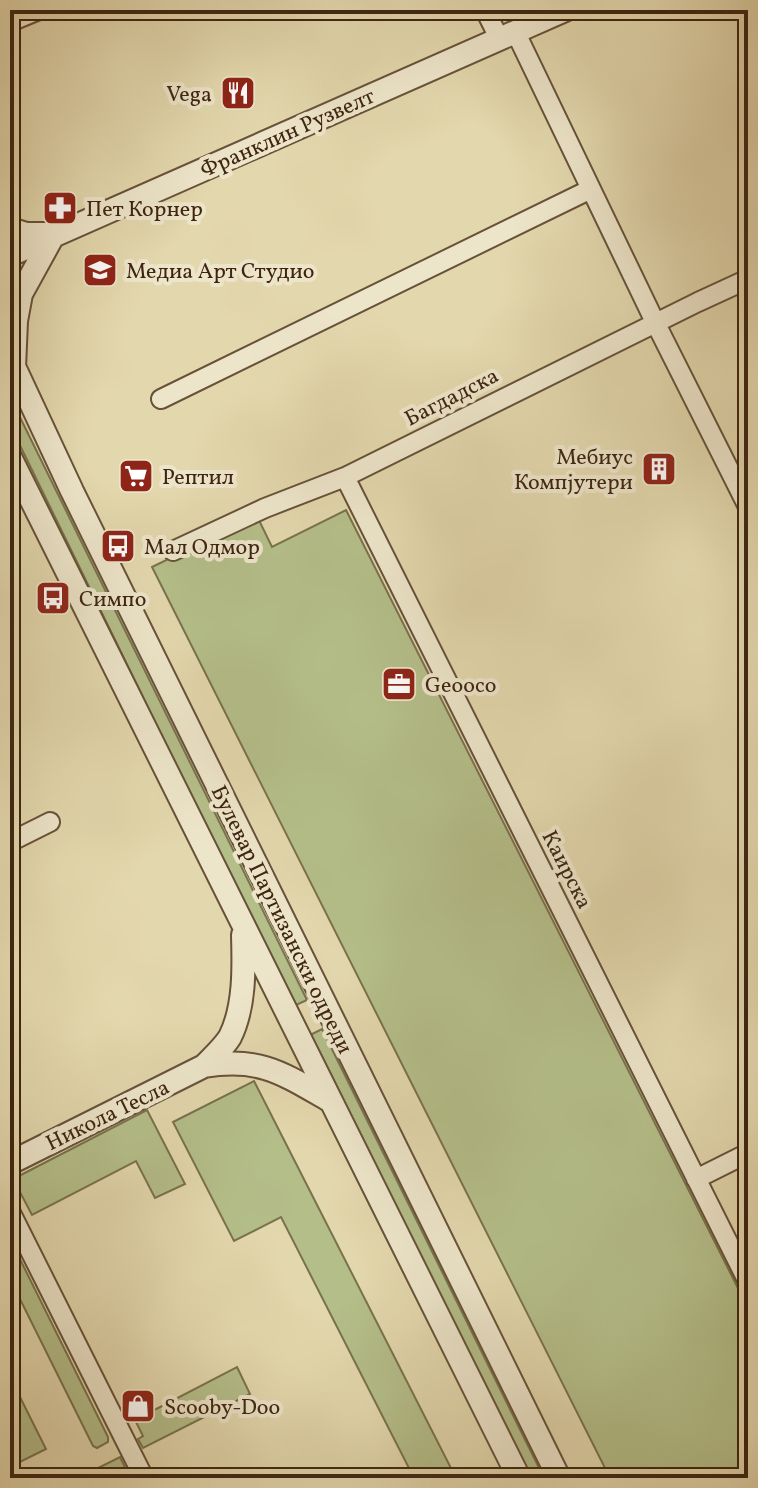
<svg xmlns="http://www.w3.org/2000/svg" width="758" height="1488" viewBox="0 0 758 1488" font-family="Vollkorn,serif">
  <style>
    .green { fill: #b4be89; stroke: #79724e; stroke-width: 2 }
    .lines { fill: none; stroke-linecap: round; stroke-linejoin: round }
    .minor-casing { stroke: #675239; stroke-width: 22 }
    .tertiary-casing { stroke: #675239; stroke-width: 26 }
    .minor { stroke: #ede5ca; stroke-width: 18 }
    .tertiary { stroke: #ede5ca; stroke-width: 22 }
    .labels { text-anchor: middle; stroke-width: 8; stroke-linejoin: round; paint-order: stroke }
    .poi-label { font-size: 22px; fill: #3e2512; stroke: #ede5ca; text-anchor: start }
    .street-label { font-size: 22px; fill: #3e2512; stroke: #ede5ca }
  </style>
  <rect width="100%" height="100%" fill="#e3d7ad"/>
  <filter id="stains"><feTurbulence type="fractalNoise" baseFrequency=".0025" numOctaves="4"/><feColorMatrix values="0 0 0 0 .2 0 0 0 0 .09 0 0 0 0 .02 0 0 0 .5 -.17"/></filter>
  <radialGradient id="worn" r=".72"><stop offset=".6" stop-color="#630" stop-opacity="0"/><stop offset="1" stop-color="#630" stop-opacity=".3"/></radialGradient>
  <!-- green -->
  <path class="green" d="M10,397L307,1000L294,1006L10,425Z
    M346,510L748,1308V1478H610L152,567L257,516L272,547Z
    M322,1029L544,1478H531L310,1035Z
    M254,1081L456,1478H414L281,1217L234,1241L173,1122Z
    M147,1110L185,1184L155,1198L136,1161L32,1215L13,1179Z
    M10,1239L108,1437V1442L97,1448L93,1446L10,1279Z
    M237,1367L250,1394L143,1448L138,1439L143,1436L135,1420Z
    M10,1377L46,1449L10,1467Z
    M120,1457L130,1478H78Z"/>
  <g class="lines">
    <!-- minor casing -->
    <g class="minor-casing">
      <path id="minor" d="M485,10L499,38
        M10,22L39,10
        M515,31L655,322L748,507
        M161,399L591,189
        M345,477L748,1282
        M173,551L265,508L345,477L698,302L748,279
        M10,842L50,822
        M696,1179L748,1153
        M10,1211L144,1478"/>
    </g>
    <!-- tertiary casing -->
    <g class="tertiary-casing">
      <path id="tertiary" d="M10,229L26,234H49
        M10,255L565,10
        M10,358L72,491L559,1478
        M14,368L16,321L21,294L54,234
        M10,457L519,1478
        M204,1066C213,1057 224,1047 230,1037C245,1007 244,967 243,935
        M10,1163L204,1066C260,1057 282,1073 329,1100"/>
    </g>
    <!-- minor -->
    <use href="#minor" class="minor"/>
    <!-- tertiary -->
    <use href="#tertiary" class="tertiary"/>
  </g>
  <!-- icons -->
  <defs>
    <g id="restaurant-square" transform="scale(1.8)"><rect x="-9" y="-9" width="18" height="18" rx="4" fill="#8f2418" stroke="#ede5ca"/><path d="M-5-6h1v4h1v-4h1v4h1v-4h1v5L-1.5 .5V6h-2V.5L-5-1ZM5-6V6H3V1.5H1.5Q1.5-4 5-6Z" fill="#fff"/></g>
    <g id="pharmacy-square" transform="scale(1.8)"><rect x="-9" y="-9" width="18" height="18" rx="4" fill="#8f2418" stroke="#ede5ca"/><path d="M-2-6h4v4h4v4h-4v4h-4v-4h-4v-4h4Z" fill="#fff"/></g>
    <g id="school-square" transform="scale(1.8)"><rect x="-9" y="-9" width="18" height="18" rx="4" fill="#8f2418" stroke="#ede5ca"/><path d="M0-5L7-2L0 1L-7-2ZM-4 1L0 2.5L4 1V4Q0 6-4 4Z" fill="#fff"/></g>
    <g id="building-square" transform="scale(1.8)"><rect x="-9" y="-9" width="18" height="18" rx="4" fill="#8f2418" stroke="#ede5ca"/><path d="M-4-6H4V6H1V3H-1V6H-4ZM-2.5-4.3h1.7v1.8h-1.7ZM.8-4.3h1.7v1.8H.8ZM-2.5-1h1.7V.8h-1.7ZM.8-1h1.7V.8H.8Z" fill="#fff"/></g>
    <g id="supermarket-square" transform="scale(1.8)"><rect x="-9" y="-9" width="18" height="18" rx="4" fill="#8f2418" stroke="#ede5ca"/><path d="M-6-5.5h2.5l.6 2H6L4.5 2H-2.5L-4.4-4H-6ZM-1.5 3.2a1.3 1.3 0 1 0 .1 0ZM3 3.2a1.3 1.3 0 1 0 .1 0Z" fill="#fff"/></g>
    <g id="bus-square" transform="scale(1.8)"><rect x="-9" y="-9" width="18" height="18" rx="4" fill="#8f2418" stroke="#ede5ca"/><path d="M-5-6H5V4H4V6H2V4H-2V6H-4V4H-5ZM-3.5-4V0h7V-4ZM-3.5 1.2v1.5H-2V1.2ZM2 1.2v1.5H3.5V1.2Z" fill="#fff"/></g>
    <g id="office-square" transform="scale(1.8)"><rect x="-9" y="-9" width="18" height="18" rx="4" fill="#8f2418" stroke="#ede5ca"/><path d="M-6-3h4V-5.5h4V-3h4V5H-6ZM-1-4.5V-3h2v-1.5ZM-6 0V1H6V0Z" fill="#fff"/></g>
    <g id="shop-square" transform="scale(1.8)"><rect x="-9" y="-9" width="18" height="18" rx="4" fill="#8f2418" stroke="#ede5ca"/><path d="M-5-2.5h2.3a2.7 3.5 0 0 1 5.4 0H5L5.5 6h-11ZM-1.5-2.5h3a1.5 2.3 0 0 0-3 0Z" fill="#fff"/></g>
  </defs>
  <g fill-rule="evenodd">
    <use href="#restaurant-square" x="238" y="93"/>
    <use href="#pharmacy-square" x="60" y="208"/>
    <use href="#school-square" x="100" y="270"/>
    <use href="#building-square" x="659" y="469"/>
    <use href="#supermarket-square" x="136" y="476"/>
    <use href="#bus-square" x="118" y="546"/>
    <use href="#bus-square" x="53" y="598"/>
    <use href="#office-square" x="399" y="684"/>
    <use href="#shop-square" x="138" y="1406"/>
  </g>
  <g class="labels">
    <!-- poi labels -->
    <g class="poi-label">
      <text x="212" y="101" text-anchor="end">Vega</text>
      <text x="86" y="216">Пет Корнер</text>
      <text x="126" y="278">Медиа Арт Студио</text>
      <text x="633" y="464" text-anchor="end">Мебиус<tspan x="633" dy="25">Компјутери</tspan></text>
      <text x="162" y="484">Рептил</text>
      <text x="144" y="554">Мал Одмор</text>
      <text x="79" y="606">Симпо</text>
      <text x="425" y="692">Geooco</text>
      <text x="164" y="1414">Scooby-Doo</text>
    </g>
    <!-- street labels -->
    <g class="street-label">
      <text transform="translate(287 132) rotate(-24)" y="8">Франклин Рузвелт</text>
      <text transform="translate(451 396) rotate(-27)" y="8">Багдадска</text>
      <text transform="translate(568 869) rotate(63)" y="8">Каирска</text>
      <text transform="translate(283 919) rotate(64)" y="8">Булевар Партизански одреди</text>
      <text transform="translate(107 1114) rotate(-26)" y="8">Никола Тесла</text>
    </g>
  </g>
  <!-- margin -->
  <rect width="758" height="1488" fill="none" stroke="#e3d7ad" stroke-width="40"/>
  <rect x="12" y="12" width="734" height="1464" fill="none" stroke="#3e2512" stroke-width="4"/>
  <rect x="20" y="20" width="718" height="1448" fill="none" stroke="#3e2512" stroke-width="2"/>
  <rect width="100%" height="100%" filter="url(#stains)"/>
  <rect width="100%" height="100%" fill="url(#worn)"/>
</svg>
